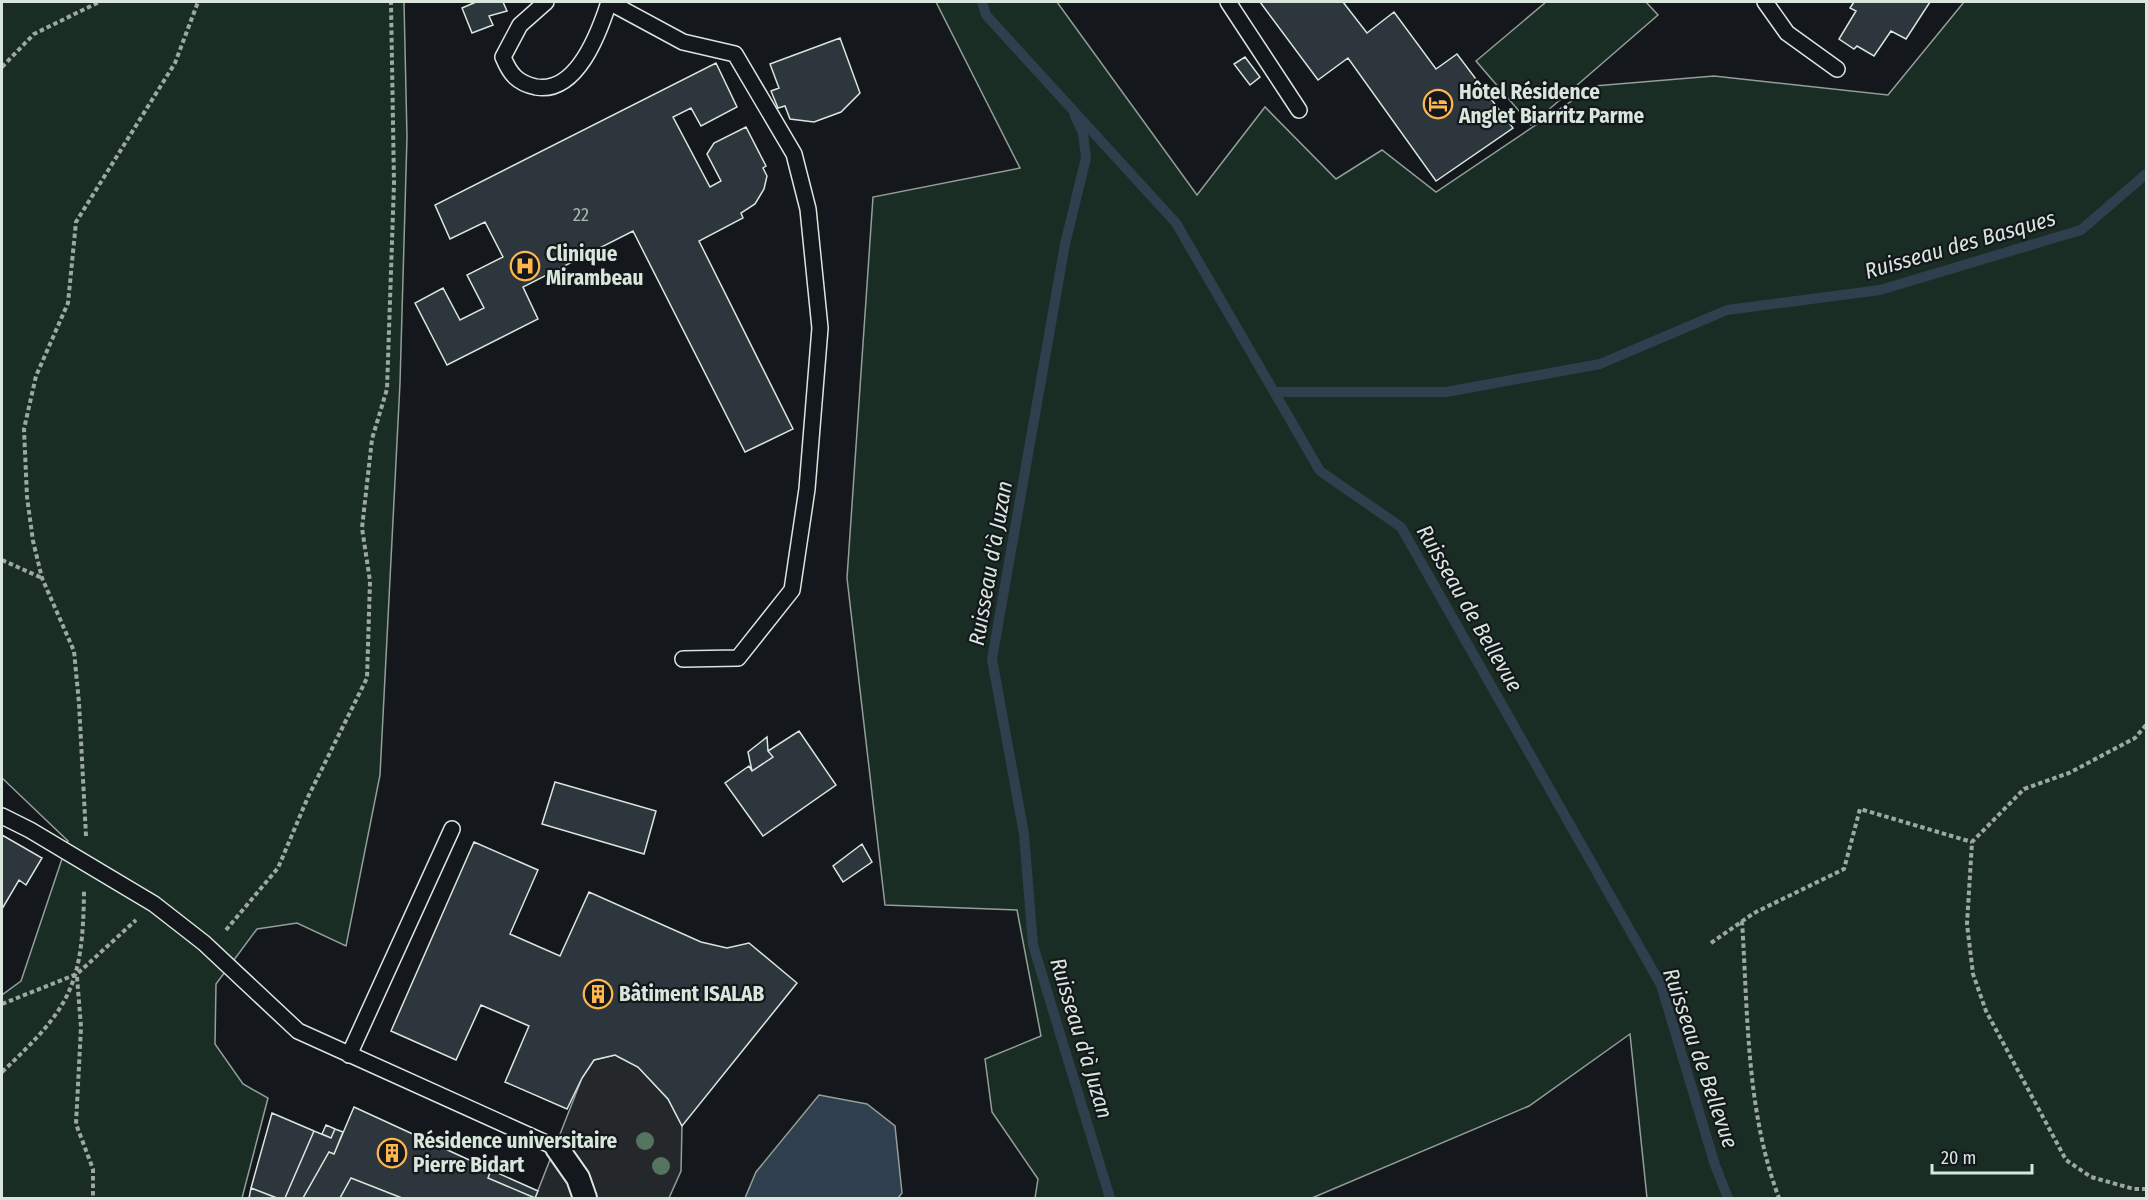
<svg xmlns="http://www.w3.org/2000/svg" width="2148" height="1200" viewBox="0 0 2148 1200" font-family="'Fira Sans Condensed',sans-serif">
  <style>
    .green { fill: #1a2d24; stroke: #939e99; stroke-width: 1.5 }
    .parking { fill: #24282b; stroke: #939e99; stroke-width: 1.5 }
    .water { fill: #2f3f4d; stroke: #939e99; stroke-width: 1.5 }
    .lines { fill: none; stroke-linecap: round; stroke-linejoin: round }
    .stream { stroke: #2f3f4d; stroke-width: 10 }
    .building { fill: #2c363c; stroke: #d8e6dc; stroke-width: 1.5 }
    .service-casing { stroke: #d8e6dc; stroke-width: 18 }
    .pedestrian-casing { stroke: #d8e6dc; stroke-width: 26 }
    .path { stroke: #9da8a2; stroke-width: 4; stroke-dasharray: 4.5 3; stroke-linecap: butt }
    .service { stroke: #14181c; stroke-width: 15 }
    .pedestrian { stroke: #14181c; stroke-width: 22 }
    .tree { fill: #55745f }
    .labels { text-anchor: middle; stroke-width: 4.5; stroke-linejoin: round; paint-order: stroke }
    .number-label { font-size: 18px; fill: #adbab4 }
    .poi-label { font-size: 21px; font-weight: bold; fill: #d8e6dc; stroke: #14181c; text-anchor: start }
    .water-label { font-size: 22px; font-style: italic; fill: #d8e6dc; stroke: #14181c }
  </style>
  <rect width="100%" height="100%" fill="#14181c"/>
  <!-- green -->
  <path class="green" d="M2,2H404L407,137L400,383L380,775L346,946L297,923L257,929L216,984L215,1044L243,1084L268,1098L242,1198H2V995L21,981L68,841L2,778Z
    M936,2H1057L1197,195L1265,107L1336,179L1382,150L1436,192L1594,86L1714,76L1888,95L1964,2H2146V1198H1647L1630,1034L1529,1106L1312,1198H1035L1038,1179L992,1112L985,1059L1041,1036L1017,910L885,905L847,578L873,197L1020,168Z
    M1546,2H1646L1658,15L1531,125L1476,61Z"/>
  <!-- parking -->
  <path class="parking" d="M615,1055L638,1067L668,1099L682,1126L681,1171L669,1198H535L582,1078L594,1060Z"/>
  <!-- water -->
  <path class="water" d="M819,1095L867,1104L895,1126L902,1193L898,1198H745L756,1172Z"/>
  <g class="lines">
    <!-- stream -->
    <path class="stream" d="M982,2L986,15L1176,223L1320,471L1401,527L1661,985L1715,1165L1728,1198
      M1075,116L1083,133L1086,158L1065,244L992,659L1024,834L1033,945L1110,1198
      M1274,392H1446L1600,364L1727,310L1880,290L2081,230L2146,174"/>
  </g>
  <!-- building -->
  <path class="building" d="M476,2H503L507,11L489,16L493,25L472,33L462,8Z
    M1260,2H1343L1367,33L1394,12L1436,69L1457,54L1513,128L1436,181L1348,58L1318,80Z
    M1854,2H1930L1906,39L1891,31L1874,56L1857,46L1854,49L1839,39L1856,11L1850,8Z
    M840,38L860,93L841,112L814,122L790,119L785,106L778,108L771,91L779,88L770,64Z
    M1245,57L1260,77L1250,85L1234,64Z
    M716,63L737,107L701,126L691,108L673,117L710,187L721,181L707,154L714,143L746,127L766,166L763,168L767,176L764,189L755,204L741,213L743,218L699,241L793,429L745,452L633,231L523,287L538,319L447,365L415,303L443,288L460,320L484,308L467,275L503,257L485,222L450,239L435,205Z
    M799,731L836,785L763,836L725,783L749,766L752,771L773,757L768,751Z
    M767,737L768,751L773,757L752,771L748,752Z
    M555,782L656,811L644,854L542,824Z
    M2,835L42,858L26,885L19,880L2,909Z
    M474,842L538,870L510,934L560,956L589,892L701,942L727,948L749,943L797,983L682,1126L668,1099L638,1067L615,1055L594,1060L582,1078L567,1109L505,1082L529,1026L481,1005L456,1060L391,1031Z
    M862,844L872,862L843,882L833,866Z
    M354,1107L491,1170L488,1178L535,1198H402L351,1178L340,1198H303L329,1152L334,1154Z
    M272,1113L314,1131L285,1198H277L251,1188Z
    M326,1125L335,1129L331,1138L322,1134Z
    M335,1129L343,1132L334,1154L329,1152L303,1198H285L314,1131L331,1138Z
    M491,1170L538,1191L535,1198L488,1178Z
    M351,1178L402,1198H340Z
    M251,1188L277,1198H249Z"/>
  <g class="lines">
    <!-- service casing -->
    <g class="service-casing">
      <path id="service" d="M546,2L520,25L503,57C510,74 517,83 536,87C577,94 599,33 609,2
        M609,2L683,42L735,54L794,154L808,209L820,328L807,489L792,590L738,658L683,659
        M1228,2L1299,110
        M1765,2L1787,33L1837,69
        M2,816L30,830L154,904L204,943L298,1031L557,1148
        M349,1055L452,829"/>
    </g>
    <!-- pedestrian casing -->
    <g class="pedestrian-casing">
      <path id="pedestrian" d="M557,1148L578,1178L585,1198"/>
    </g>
    <!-- path -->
    <path class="path" d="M2,67L34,34L99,2
      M2,560L42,578
      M2146,725L2135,738L2069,773L2024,789L1972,842L1967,924L1973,974L1986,1011L2066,1160L2091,1177L2134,1189H2146
      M86,836L79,703L74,651L42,578L33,541L27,497L24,429L36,376L68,303L76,222L175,63L198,2
      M1742,921C1748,1014 1746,1111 1779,1198
      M226,930L278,868L308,797L367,678L370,581L362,528L372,439L387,389L394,183L391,2
      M1711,943L1754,913L1844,869L1860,809L1972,842
      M77,977L81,1027L76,1124L93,1169V1198
      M2,1004L77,974L136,920
      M2,1072C70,1008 83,986 84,891"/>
    <!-- service -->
    <use href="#service" class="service"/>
    <!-- pedestrian -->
    <use href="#pedestrian" class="pedestrian"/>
  </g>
  <!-- trees -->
  <g class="tree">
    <circle cx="645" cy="1141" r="9"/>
    <circle cx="661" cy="1166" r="9"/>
  </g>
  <!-- icons -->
  <defs>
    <g id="hotel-ring" transform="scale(1.5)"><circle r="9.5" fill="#14181c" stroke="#ffb74d" stroke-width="1.5"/><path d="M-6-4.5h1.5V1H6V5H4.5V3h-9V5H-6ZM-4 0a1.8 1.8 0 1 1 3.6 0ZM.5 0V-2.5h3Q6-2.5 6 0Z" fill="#ffb74d"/></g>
    <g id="hospital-ring" transform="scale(1.5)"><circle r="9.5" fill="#14181c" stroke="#ffb74d" stroke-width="1.5"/><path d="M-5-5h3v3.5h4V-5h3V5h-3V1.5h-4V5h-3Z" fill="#ffb74d"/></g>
    <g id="building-ring" transform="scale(1.5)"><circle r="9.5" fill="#14181c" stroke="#ffb74d" stroke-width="1.5"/><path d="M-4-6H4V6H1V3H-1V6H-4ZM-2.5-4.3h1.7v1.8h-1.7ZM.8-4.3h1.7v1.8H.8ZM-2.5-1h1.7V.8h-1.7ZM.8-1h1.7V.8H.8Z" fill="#ffb74d"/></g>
  </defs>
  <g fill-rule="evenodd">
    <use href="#hotel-ring" x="1438" y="104"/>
    <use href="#hospital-ring" x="525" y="266"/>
    <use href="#building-ring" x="598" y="994"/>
    <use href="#building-ring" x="392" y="1153"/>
  </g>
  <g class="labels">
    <!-- number labels -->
    <g class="number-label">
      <text x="581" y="221">22</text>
    </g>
    <!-- poi labels -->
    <g class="poi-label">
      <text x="1459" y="99">Hôtel Résidence<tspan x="1459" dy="24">Anglet Biarritz Parme</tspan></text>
      <text x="546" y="261">Clinique<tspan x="546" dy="24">Mirambeau</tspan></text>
      <text x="619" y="1001">Bâtiment ISALAB</text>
      <text x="413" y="1148">Résidence universitaire<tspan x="413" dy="24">Pierre Bidart</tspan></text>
    </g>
    <!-- water labels -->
    <g class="water-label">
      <text transform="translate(1960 244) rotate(-16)" y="8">Ruisseau des Basques</text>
      <text transform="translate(990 563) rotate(-80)" y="8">Ruisseau d'à Juzan</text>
      <text transform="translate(1470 608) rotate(60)" y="8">Ruisseau de Bellevue</text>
      <text transform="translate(1082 1038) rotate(73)" y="8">Ruisseau d'à Juzan</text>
      <text transform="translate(1701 1058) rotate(71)" y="8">Ruisseau de Bellevue</text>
    </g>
  </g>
  <!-- border -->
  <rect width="2148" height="1200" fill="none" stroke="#d8e6dc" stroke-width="6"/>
  <!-- scale -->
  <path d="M1932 1164v9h100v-9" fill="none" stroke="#d8e6dc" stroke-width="3"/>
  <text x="1941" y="1164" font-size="18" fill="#d8e6dc" stroke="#14181c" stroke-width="4.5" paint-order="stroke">20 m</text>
</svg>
